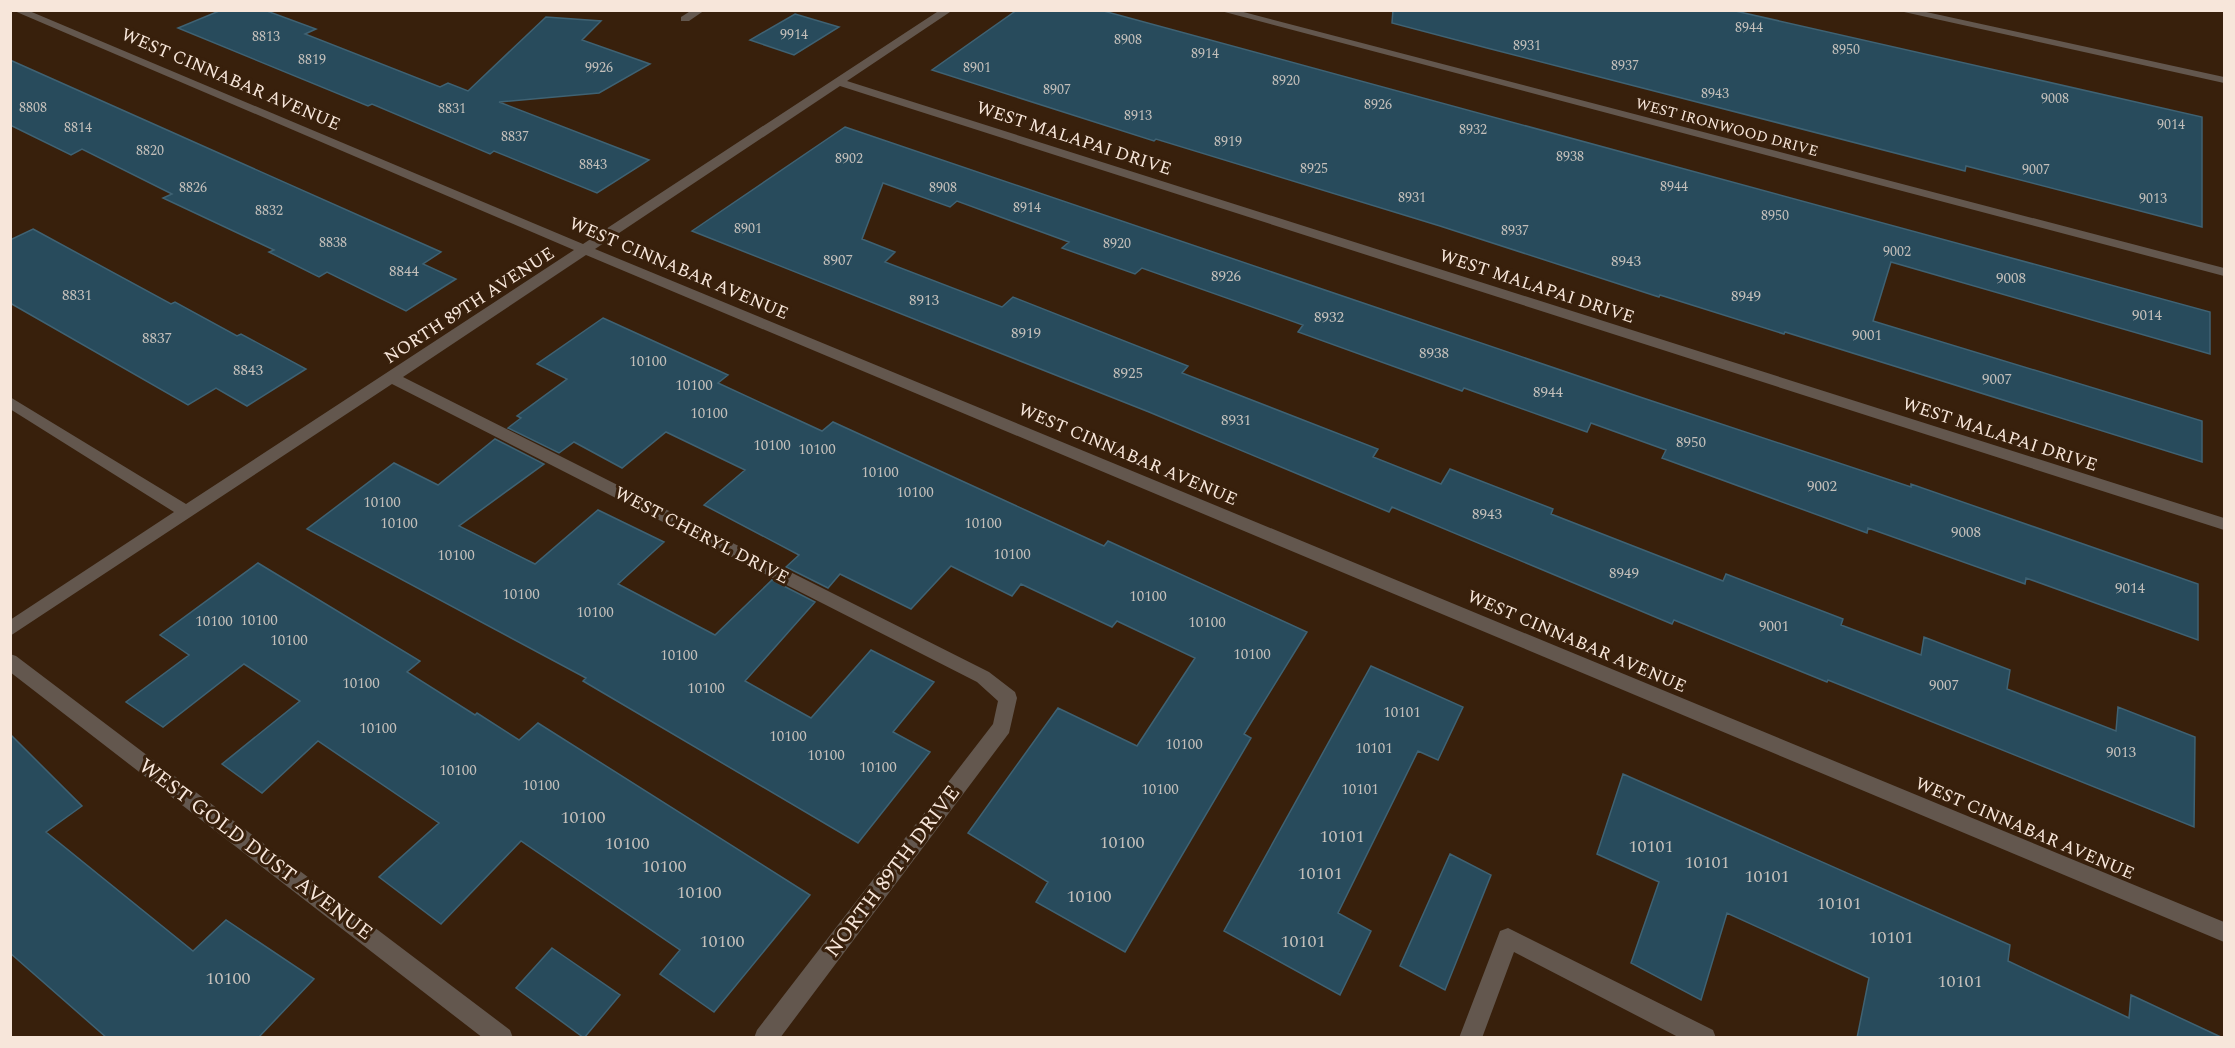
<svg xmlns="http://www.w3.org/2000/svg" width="2235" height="1048" viewBox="0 0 2235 1048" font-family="Spectral,serif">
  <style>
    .building { fill: #284b5c; stroke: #3f6273; stroke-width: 1.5 }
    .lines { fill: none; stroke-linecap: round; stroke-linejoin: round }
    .minor { fill: #63574e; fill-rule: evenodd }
    .tertiary { fill: #63574e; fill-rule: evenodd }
    .labels { text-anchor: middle; stroke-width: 6; stroke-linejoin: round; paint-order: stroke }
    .far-number-label { font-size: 14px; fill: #c3bfba }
    .far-street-label { font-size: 15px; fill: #f7e6da; stroke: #38200c }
    .number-label { font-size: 15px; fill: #c3bfba }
    .street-label { font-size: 18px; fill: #f7e6da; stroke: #38200c }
    .near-number-label { font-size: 18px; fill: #c3bfba }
    .near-street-label { font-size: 21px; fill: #f7e6da; stroke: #38200c }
  </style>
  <rect width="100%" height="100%" fill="#38200c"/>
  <!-- building -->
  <path class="building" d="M1017,10H1100L2210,312V354L1891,262L1873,321L2202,421V462L1785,332L1784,334L1660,295L1659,297L1440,226L1156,139L1154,141L932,70Z
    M1393,10H1731L2202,117V227L1966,166L1965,171L1487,48L1392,23Z
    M219,11H267L316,29L305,34L440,87L448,83L468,91L546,17L601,21L582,40L650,64L599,93L499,102L649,160L597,193L494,151L490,154L372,104L368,106L178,28Z
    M795,14L839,27L794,55L750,40Z
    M10,60L441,252L423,264L456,279L406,311L327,272L319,277L269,252L274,250L163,198L172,194L82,149L71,155L10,125Z
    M845,127L1637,396L1911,487V484L2198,584V640L2026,578L2025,584L1868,528L1867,533L1662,458L1666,450L1591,423L1587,432L1464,388L1462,391L1298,332L1303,325L1142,268L1135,274L1062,248L1069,242L957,201L950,207L883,183L862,239L895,252L885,262L1002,307L1013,297L1188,366L1182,373L1378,449L1373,457L1441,484L1450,469L1553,509L1551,514L1723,581L1726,574L1843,619L1841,625L1921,655L1924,637L2010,670L2007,689L2116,731L2118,707L2195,737L2194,827L1828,680L1827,682L1674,620L1672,624L1392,507L1389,512L1149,412L692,231Z
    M33,229L171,304L175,302L237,336L241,334L306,369L247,406L216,388L188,405L10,303V240Z
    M603,318L728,375L718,383L822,431L833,422L1104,546L1108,541L1307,632L1244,734L1251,738L1125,952L1036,902L1048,882L968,833L1058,708L1137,746L1195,658L1117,621L1112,627L1021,584L1012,596L951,566L911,609L840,574L828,588L786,567L799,555L704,505L745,470L666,432L622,468L574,442L559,453L508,428L521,418L517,416L567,379L537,364Z
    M495,439L544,464L459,526L535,564L598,510L664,542L618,584L715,635L772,580L815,602L745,681L811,718L871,650L934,682L893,732L930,752L858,843L583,681L586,678L307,529L394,463L438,485Z
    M258,563L420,661L407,672L475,715L477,713L519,740L538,723L810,895L714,1012L660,974L680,950L521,841L441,924L379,877L439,823L318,741L262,793L222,764L300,701L244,664L163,727L126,702L189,655L160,635Z
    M1371,666L1463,707L1438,760L1418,751L1338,913L1371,931L1340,995L1224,931Z
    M10,734L82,806L46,832L193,951L226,920L314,979L258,1038H107L10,953Z
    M1623,774L2010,945L2008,961L2129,1018L2131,995L2223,1038H1857L1869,978L1727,913L1701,1000L1631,963L1659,882L1597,854Z
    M1450,854L1491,875L1445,990L1400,966Z
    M552,948L620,995L584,1038L516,988Z"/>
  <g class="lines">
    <!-- minor -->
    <path class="minor" d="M12,10H27L583,244L940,10H953L847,81L2224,518V530L840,86L595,249L2224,922V942L586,255L403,377L989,672L1015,692L1017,698L1009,733L780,1038H754L757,1030L993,724L998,701L977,682L392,384L10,636V620L174,512L10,409V397L186,504L574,250Z
      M692,10H705L689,21H681V17Z
      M1217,10H1236L2224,268V276Z
      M10,654L16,656L510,1030L513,1038H483L10,672Z
      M1508,928L1713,1030L1716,1038H1680L1514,952L1482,1038H1459L1500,931Z"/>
    <!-- tertiary -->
    <path class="tertiary" d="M1895,10H1917L2224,77V83Z"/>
  </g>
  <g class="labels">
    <!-- far-number labels -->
    <g class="far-number-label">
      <text x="1749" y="32">8944</text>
      <text x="794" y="39">9914</text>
      <text x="266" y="41">8813</text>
      <text x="1128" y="44">8908</text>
      <text x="1527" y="50">8931</text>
      <text x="1846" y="54">8950</text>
      <text x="1205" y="58">8914</text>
      <text x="312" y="64">8819</text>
      <text x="1625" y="70">8937</text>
      <text x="599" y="72">9926</text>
      <text x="977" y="72">8901</text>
      <text x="1286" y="85">8920</text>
      <text x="1057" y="94">8907</text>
      <text x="1715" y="98">8943</text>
      <text x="2055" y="103">9008</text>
      <text x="1378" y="109">8926</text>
      <text x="33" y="112">8808</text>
      <text x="452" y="113">8831</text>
      <text x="1138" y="120">8913</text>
      <text x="2171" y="129">9014</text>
      <text x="78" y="132">8814</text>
      <text x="1473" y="134">8932</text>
      <text x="515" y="141">8837</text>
      <text x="1228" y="146">8919</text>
      <text x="150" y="155">8820</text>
      <text x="1570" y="161">8938</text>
      <text x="849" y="163">8902</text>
      <text x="593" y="169">8843</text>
      <text x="1314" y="173">8925</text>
      <text x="2036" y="174">9007</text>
      <text x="1674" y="191">8944</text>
      <text x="193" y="192">8826</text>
      <text x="943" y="192">8908</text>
      <text x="1412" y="202">8931</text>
      <text x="2153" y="203">9013</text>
      <text x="1027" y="212">8914</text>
      <text x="269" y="215">8832</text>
      <text x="1775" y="220">8950</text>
      <text x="748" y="233">8901</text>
      <text x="1515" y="235">8937</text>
      <text x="333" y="247">8838</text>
      <text x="1117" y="248">8920</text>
      <text x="1897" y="256">9002</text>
    </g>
    <!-- far-street labels -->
    <g class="far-street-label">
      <text transform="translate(1727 127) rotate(15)" y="5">WEST IRONWOOD DRIVE</text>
    </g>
    <!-- number labels -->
    <g class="number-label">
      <text x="838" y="265">8907</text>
      <text x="1626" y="266">8943</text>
      <text x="404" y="276">8844</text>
      <text x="1226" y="281">8926</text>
      <text x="2011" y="283">9008</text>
      <text x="77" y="300">8831</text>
      <text x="1746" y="301">8949</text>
      <text x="924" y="305">8913</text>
      <text x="2147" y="320">9014</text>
      <text x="1329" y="322">8932</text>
      <text x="1026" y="338">8919</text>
      <text x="1867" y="340">9001</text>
      <text x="157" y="343">8837</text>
      <text x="1434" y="358">8938</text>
      <text x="648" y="366">10100</text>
      <text x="248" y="375">8843</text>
      <text x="1128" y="378">8925</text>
      <text x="1997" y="384">9007</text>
      <text x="694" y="390">10100</text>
      <text x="1548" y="397">8944</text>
      <text x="709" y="418">10100</text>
      <text x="1236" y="425">8931</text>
      <text x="1691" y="447">8950</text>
      <text x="772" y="450">10100</text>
      <text x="817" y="454">10100</text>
      <text x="880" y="477">10100</text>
      <text x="1822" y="491">9002</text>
      <text x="915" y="497">10100</text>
      <text x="382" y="507">10100</text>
      <text x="1487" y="519">8943</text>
      <text x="399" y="528">10100</text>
      <text x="983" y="528">10100</text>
      <text x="1966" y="537">9008</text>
      <text x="1012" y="559">10100</text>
      <text x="456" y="560">10100</text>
      <text x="1624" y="578">8949</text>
      <text x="2130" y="593">9014</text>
      <text x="521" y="599">10100</text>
      <text x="1148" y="601">10100</text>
      <text x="595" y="617">10100</text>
      <text x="259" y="625">10100</text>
      <text x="214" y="626">10100</text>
      <text x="1207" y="627">10100</text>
      <text x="1774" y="631">9001</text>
      <text x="289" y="645">10100</text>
      <text x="1252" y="659">10100</text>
      <text x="679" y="660">10100</text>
      <text x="361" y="688">10100</text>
      <text x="1944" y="690">9007</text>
      <text x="706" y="693">10100</text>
      <text x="1402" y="717">10101</text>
      <text x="378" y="733">10100</text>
      <text x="788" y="741">10100</text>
      <text x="1184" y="749">10100</text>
      <text x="1374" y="753">10101</text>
      <text x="2121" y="757">9013</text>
      <text x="826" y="760">10100</text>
      <text x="878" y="772">10100</text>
      <text x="458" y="775">10100</text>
      <text x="541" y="790">10100</text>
      <text x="1160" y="794">10100</text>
      <text x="1360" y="794">10101</text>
    </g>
    <!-- street labels -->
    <g class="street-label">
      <text transform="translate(231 79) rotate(23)" y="6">WEST CINNABAR AVENUE</text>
      <text transform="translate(1074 138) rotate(18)" y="6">WEST MALAPAI DRIVE</text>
      <text transform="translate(679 268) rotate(23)" y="6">WEST CINNABAR AVENUE</text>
      <text transform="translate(1537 286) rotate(18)" y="6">WEST MALAPAI DRIVE</text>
      <text transform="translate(469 305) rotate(-33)" y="6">NORTH 89TH AVENUE</text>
      <text transform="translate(2000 434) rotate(18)" y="6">WEST MALAPAI DRIVE</text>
      <text transform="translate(1128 454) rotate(23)" y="6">WEST CINNABAR AVENUE</text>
      <text transform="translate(702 535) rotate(27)" y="6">WEST CHERYL DRIVE</text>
      <text transform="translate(1577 641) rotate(23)" y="6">WEST CINNABAR AVENUE</text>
      <text transform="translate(2025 828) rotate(23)" y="6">WEST CINNABAR AVENUE</text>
    </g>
    <!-- near-number labels -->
    <g class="near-number-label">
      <text x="583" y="823">10100</text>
      <text x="1342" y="842">10101</text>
      <text x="1122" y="848">10100</text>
      <text x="627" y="849">10100</text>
      <text x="1651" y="852">10101</text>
      <text x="1707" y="868">10101</text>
      <text x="664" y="872">10100</text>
      <text x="1320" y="879">10101</text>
      <text x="1767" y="882">10101</text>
      <text x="699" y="898">10100</text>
      <text x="1089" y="902">10100</text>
      <text x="1839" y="909">10101</text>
      <text x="1891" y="943">10101</text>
      <text x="722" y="947">10100</text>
      <text x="1303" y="947">10101</text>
      <text x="228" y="984">10100</text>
      <text x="1960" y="987">10101</text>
    </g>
    <!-- near-street labels -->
    <g class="near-street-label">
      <text transform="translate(256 849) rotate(37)" y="7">WEST GOLD DUST AVENUE</text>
      <text transform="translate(892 871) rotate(-53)" y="7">NORTH 89TH DRIVE</text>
    </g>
  </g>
  <!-- border -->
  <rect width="2235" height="1048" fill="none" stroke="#f7e6da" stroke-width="24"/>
</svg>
